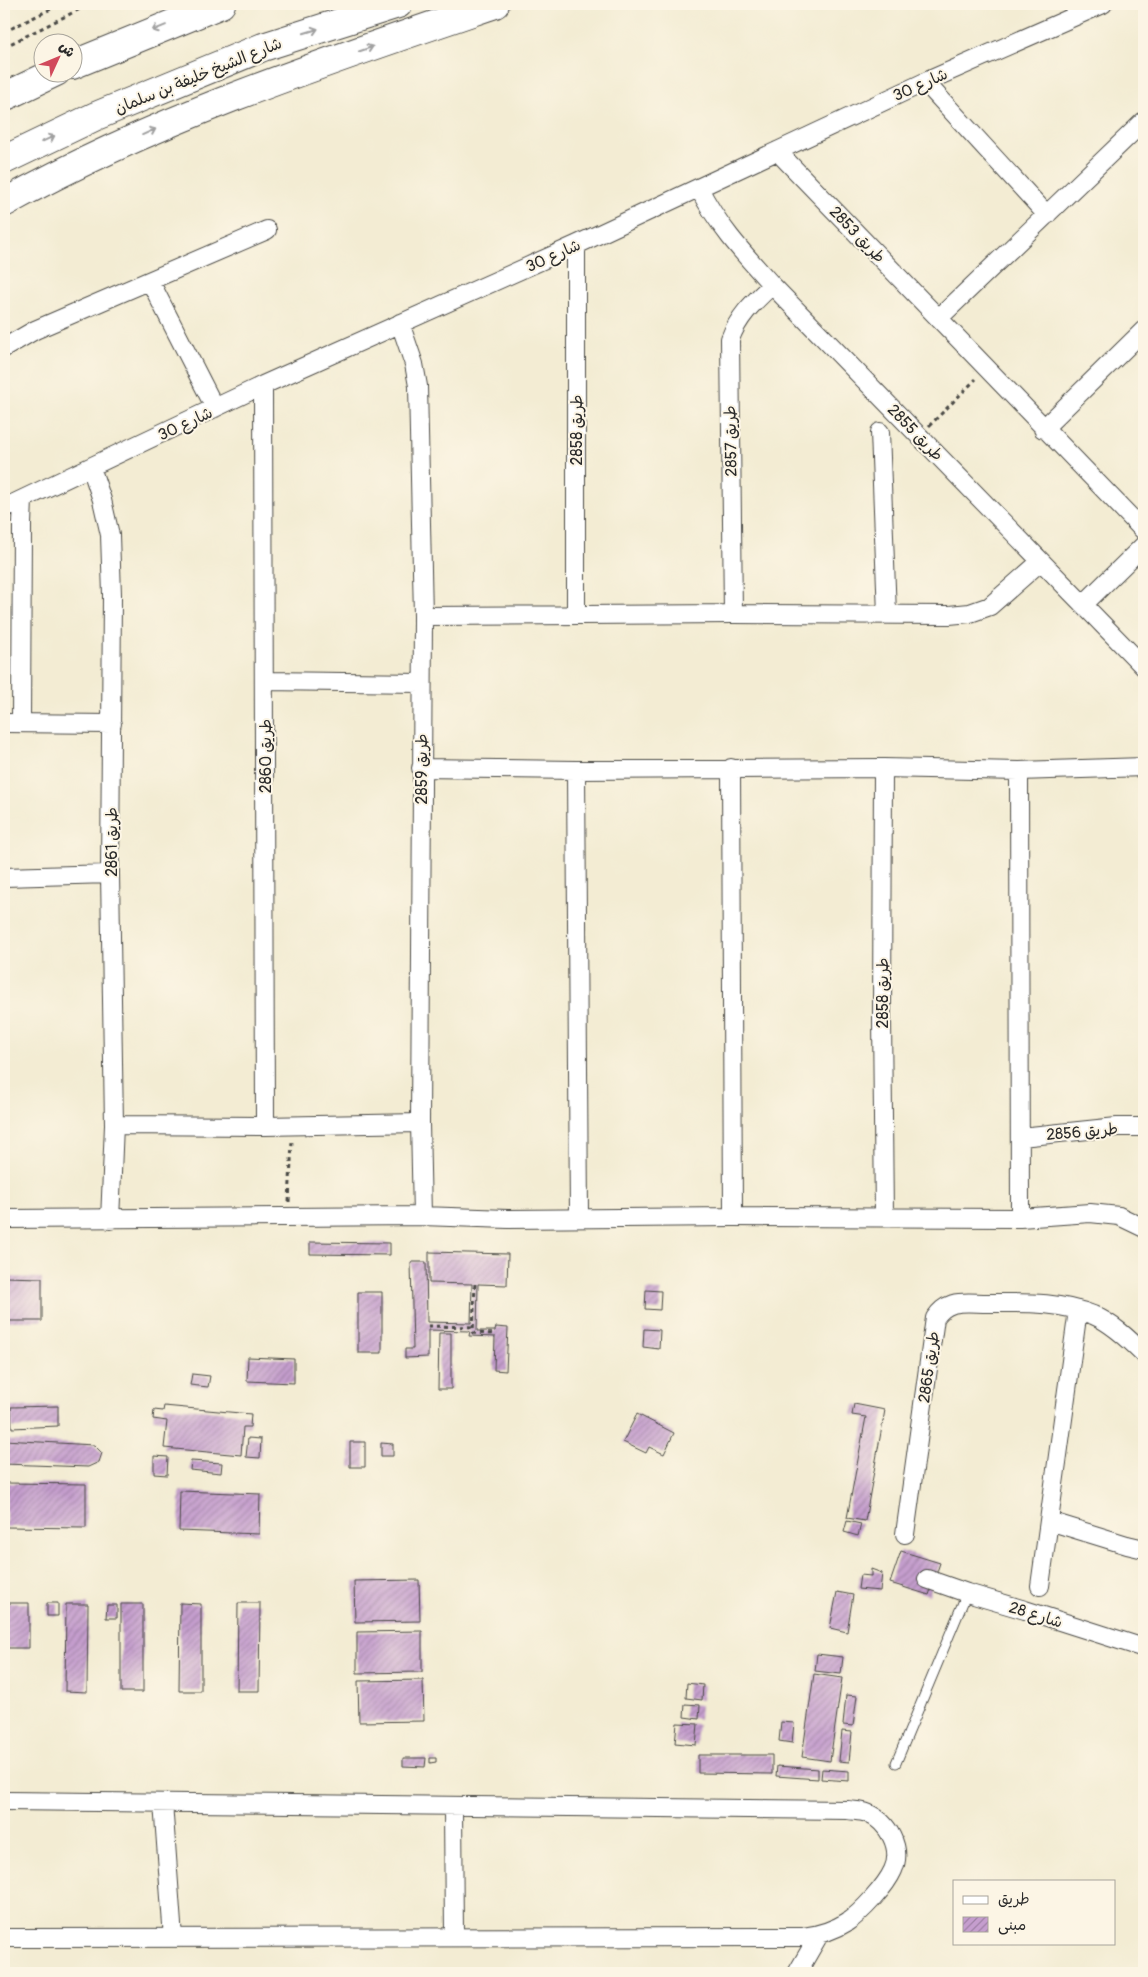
<svg xmlns="http://www.w3.org/2000/svg" width="1148" height="1977" viewBox="0 0 1148 1977" font-family="Pangolin,'Playpen Sans Arabic',sans-serif">
  <style>
    .building { fill: url(#building-hatch) }
    .lines { fill: none; stroke-linecap: round; stroke-linejoin: round }
    .service-casing { stroke: #494844; stroke-width: 11 }
    .minor-casing { stroke: #494844; stroke-width: 20 }
    .motorway-casing { stroke: #494844; stroke-width: 30 }
    .path { stroke: #494844; stroke-width: 3; stroke-dasharray: 4 4; stroke-linecap: butt }
    .service { stroke: #fff; stroke-width: 9 }
    .minor { stroke: #fff; stroke-width: 18 }
    .motorway { stroke: #fff; stroke-width: 28 }
    .oneway { stroke: #a0a0a0 }
    .labels { text-anchor: middle; stroke-width: 4; stroke-linejoin: round; paint-order: stroke }
    .street-label { font-size: 16px; fill: #2b2b2b; stroke: #fcf5e5 }
  </style>
  <defs>
    <pattern id="building-hatch" width="6" height="6" patternUnits="userSpaceOnUse" patternTransform="scale(1.25)"><rect width="6" height="6" fill="#c59ece"/><path d="M-1 1l2-2M0 6l6-6M5 7l2-2" fill="none" stroke="#a081a7"/></pattern>
  </defs>
  <rect width="100%" height="100%" fill="#fcf5e5"/>
  <filter id="ink" filterUnits="userSpaceOnUse"><feTurbulence type="fractalNoise" baseFrequency=".02" numOctaves="2"/><feDisplacementMap in="SourceGraphic" scale="10" xChannelSelector="R" yChannelSelector="G"/><feConvolveMatrix kernelMatrix="1 2 1 2 8 2 1 2 1" color-interpolation-filters="sRGB"/></filter>
  <filter id="wash" filterUnits="userSpaceOnUse"><feTurbulence type="fractalNoise" baseFrequency=".0096" numOctaves="4" result="noise"/><feDisplacementMap in="SourceGraphic" scale="20" xChannelSelector="R" yChannelSelector="G"/><feGaussianBlur stdDeviation="1.12" result="paint"/><feColorMatrix in="noise" values="0 0 0 0 0 0 0 0 0 0 0 0 0 0 0 0 0 1.4 0 .05"/><feComposite in="paint" operator="in"/></filter>
  <g filter="url(#wash)">
    <rect width="100%" height="100%" fill="#f3ecd3"/>
    <g id="blocks">
      <!-- building -->
      <path class="building" d="M310,1242L390,1243V1255L310,1254Z
        M429,1252L508,1254L507,1285L478,1284L477,1331H495L496,1327L508,1328L506,1371L494,1370L495,1337L469,1336L470,1331L428,1330V1357L405,1358V1349H413L411,1262H426L427,1322L471,1323L472,1284L429,1283Z
        M4,1277L42,1278V1321H4Z
        M646,1290L661,1291L660,1310L645,1309Z
        M358,1292H382V1353H358Z
        M644,1329L660,1330L659,1349L643,1347Z
        M439,1333H451V1389H438Z
        M248,1357L294,1359V1383L247,1381Z
        M192,1374L210,1376L208,1387L190,1385Z
        M854,1404L885,1410L865,1521L847,1518L866,1417L852,1415Z
        M58,1406V1426L12,1428L11,1407Z
        M164,1406L251,1414L250,1427H243L241,1455L164,1448L167,1421L153,1419L154,1410L163,1411Z
        M637,1414L674,1433L664,1454L649,1447L646,1453L623,1442Z
        M248,1438L261,1439L260,1458L246,1457Z
        M4,1440L94,1445L102,1453L99,1462L88,1467L4,1464Z
        M350,1442H365V1467H350Z
        M381,1443L393,1444V1456H381Z
        M154,1456L168,1457L167,1475L154,1474Z
        M191,1461L222,1463L221,1473L190,1470Z
        M6,1483L86,1484V1528L6,1527Z
        M180,1491L260,1494L259,1534L179,1531Z
        M847,1521L861,1524L858,1536L844,1532Z
        M901,1551L940,1563L929,1595L890,1583Z
        M871,1569L882,1573L880,1591L858,1589L860,1575L871,1576Z
        M419,1580L420,1621L355,1622L354,1581Z
        M837,1592L853,1595L847,1632L830,1628Z
        M4,1603H29V1648H4Z
        M47,1603H58V1616H47Z
        M180,1603L201,1604V1691H179Z
        M238,1603H260L259,1691H237Z
        M66,1604H88L87,1692L65,1691Z
        M121,1604H143V1692H121Z
        M107,1605H117V1618H106Z
        M422,1631V1672L357,1673V1632Z
        M817,1654L843,1657L841,1674L815,1671Z
        M814,1674L842,1678L830,1761L802,1757Z
        M423,1680L424,1721L359,1722L358,1681Z
        M687,1683L703,1685L702,1700L686,1698Z
        M846,1695L857,1696L853,1726L843,1725Z
        M685,1704L700,1705L699,1719L684,1717Z
        M781,1722L794,1723L792,1743L779,1741Z
        M677,1723L698,1724L696,1745L675,1743Z
        M842,1731L852,1732L849,1762L839,1761Z
        M698,1755H772V1774L698,1773Z
        M403,1758H426L425,1767L403,1766Z
        M430,1758H436V1762L430,1763Z
        M777,1766L818,1769V1779L776,1776Z
        M822,1769L849,1771V1781L821,1779Z"/>
    </g>
  </g>
  <g filter="url(#ink)">
    <use href="#blocks" fill-opacity="0" stroke="#494844" stroke-width="1"/>
    <g class="lines">
      <!-- service casing -->
      <g class="service-casing">
        <path id="service" d="M896,1763L967,1593"/>
      </g>
      <!-- minor casing -->
      <g class="minor-casing">
        <path id="minor" d="M925,82L1047,215
          M777,151L1144,531
          M699,188C717,225 744,254 772,285L1144,667
          M150,281L215,408
          M939,318L1144,121
          M400,323L414,364L418,386L423,616L420,1123L422,1216
          M4,348L35,330L267,230
          M263,385L265,1126
          M1043,429L1144,330
          M880,432L887,614
          M91,467L102,500L110,535L112,595L110,874L114,1125L110,1220
          M4,508L263,385L576,245L925,82L1103,4
          M1084,604L1144,545
          M576,614V245
          M733,614L730,339C739,315 754,302 772,285
          M423,616L733,614L949,615L970,613L990,606L1040,562
          M265,681L421,683
          M4,723L112,724
          M21,723L22,525L23,499
          M421,768L576,770L883,768L1019,771L1144,767
          M731,768L733,1217
          M883,768L882,1017L884,1217
          M576,770L579,1218
          M1019,771L1020,1218
          M4,877L110,874
          M114,1125L265,1126L420,1123
          M1021,1137L1117,1127H1144
          M4,1219L422,1216L508,1219L733,1217L1020,1218L1090,1213L1119,1216L1144,1228
          M1049,1521L1127,1545L1144,1549
          M905,1534L935,1318C940,1311 944,1307 953,1304C963,1301 976,1303 987,1303C1024,1303 1057,1301 1093,1315C1112,1323 1129,1339 1144,1354
          M927,1579L967,1593L1025,1610L1144,1648
          M1040,1586L1078,1310
          M4,1801L848,1810C854,1811 862,1811 867,1813C888,1822 903,1848 893,1870C886,1886 861,1913 847,1922C833,1931 819,1935 803,1937L4,1938
          M163,1803L173,1938
          M453,1806L454,1937
          M797,1973L819,1935"/>
      </g>
      <!-- motorway casing -->
      <g class="motorway-casing">
        <path id="motorway" d="M72,65L221,4
          M4,97L56,72
          M4,160L96,116L263,47L398,4
          M4,203C159,117 328,61 495,4"/>
      </g>
      <!-- path -->
      <path class="path" d="M4,32L61,4
        M4,47L90,4
        M929,426L976,379
        M289,1202L292,1141
        M475,1284L473,1333L495,1334
        M428,1326L474,1327"/>
      <!-- service -->
      <use href="#service" class="service"/>
      <!-- minor -->
      <use href="#minor" class="minor"/>
      <!-- motorway -->
      <use href="#motorway" class="motorway"/>
    </g>
    <!-- one-way arrows -->
    <defs><path id="oneway-shaft" d="M-6 0H5M1.5-3L5.5 0L1.5 3" fill="none" stroke-width="1.6" stroke-linecap="round" stroke-linejoin="round" transform="scale(1.25)"/></defs>
    <g class="oneway">
      <use href="#oneway-shaft" transform="translate(159 28) rotate(158)"/>
      <use href="#oneway-shaft" transform="translate(311 31) rotate(-17)"/>
      <use href="#oneway-shaft" transform="translate(366 49) rotate(-19)"/>
      <use href="#oneway-shaft" transform="translate(149 132) rotate(-24)"/>
      <use href="#oneway-shaft" transform="translate(48 139) rotate(-25)"/>
    </g>
  </g>
  <g class="labels">
    <!-- street labels -->
    <g class="street-label">
      <text transform="translate(198 75) rotate(-22)" y="6">شارع الشيخ خليفة بن سلمان</text>
      <text transform="translate(920 84) rotate(-24)" y="6">شارع 30</text>
      <text transform="translate(858 234) rotate(46)" y="6">طريق 2853</text>
      <text transform="translate(553 255) rotate(-24)" y="6">شارع 30</text>
      <text transform="translate(185 423) rotate(-25)" y="6">شارع 30</text>
      <text transform="translate(576 430) rotate(-90)" y="6">طريق 2858</text>
      <text transform="translate(916 432) rotate(46)" y="6">طريق 2855</text>
      <text transform="translate(730 441) rotate(-91)" y="6">طريق 2857</text>
      <text transform="translate(265 756) rotate(-90)" y="6">طريق 2860</text>
      <text transform="translate(421 769) rotate(-90)" y="6">طريق 2859</text>
      <text transform="translate(111 842) rotate(-90)" y="6">طريق 2861</text>
      <text transform="translate(882 993) rotate(-90)" y="6">طريق 2858</text>
      <text transform="translate(1082 1131) rotate(-5)" y="6">طريق 2856</text>
      <text transform="translate(928 1367) rotate(-82)" y="6">طريق 2865</text>
      <text transform="translate(1036 1614) rotate(17)" y="6">شارع 28</text>
    </g>
  </g>
  <!-- margin -->
  <rect width="1148" height="1977" fill="none" stroke="#fcf5e5" stroke-width="20"/>
  <!-- legend -->
  <rect x="953" y="1880" width="162" height="65" fill="#fcf5e5" stroke="#a8a49b"/>
  <rect x="963" y="1896" width="25" height="8" fill="#ffffff" stroke="#a8a49b"/>
  <text x="998" y="1904" font-size="15" fill="#2b2b2b">طريق</text>
  <rect x="963" y="1917" width="25" height="15" fill="url(#building-hatch)" stroke="#a8a49b"/>
  <text x="998" y="1930" font-size="15" fill="#2b2b2b">مبنى</text>
  <!-- north arrow -->
  <g transform="translate(58 58) rotate(46)"><circle r="24" fill="#fcf5e5" stroke="#a8a49b"/>
  <path d="M0-4L9 19L0 12L-9 19Z" fill="#d1495b"/>
  <text y="-8" font-size="14" font-weight="bold" text-anchor="middle" fill="#2b2b2b">ش</text>
  </g>
</svg>
